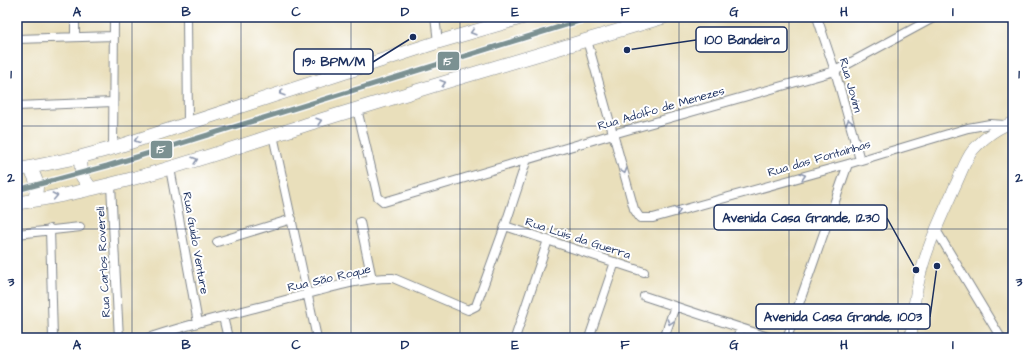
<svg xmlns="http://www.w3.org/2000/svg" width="1030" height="355" viewBox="0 0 1030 355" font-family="'Architects Daughter',sans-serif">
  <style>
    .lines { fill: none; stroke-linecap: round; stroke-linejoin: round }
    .minor-casing { stroke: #82878c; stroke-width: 10 }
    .secondary-casing { stroke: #82878c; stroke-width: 12 }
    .primary-casing { stroke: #82878c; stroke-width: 14 }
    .minor { stroke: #fff; stroke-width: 8 }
    .secondary { stroke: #fff; stroke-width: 11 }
    .primary { stroke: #fff; stroke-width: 13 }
    .metro-1-casing { stroke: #fff; stroke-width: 8 }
    .metro-1 { stroke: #7b9192; stroke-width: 5 }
    .oneway { stroke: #8d97ae }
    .grid { fill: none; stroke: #1b2f5e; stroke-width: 1; stroke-opacity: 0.55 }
    .labels { text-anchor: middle; stroke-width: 4; stroke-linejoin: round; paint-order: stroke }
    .street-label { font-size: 12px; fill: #1b2f5e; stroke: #fff }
    .leader { fill: none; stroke: #1b2f5e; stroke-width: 1.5 }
    .callout-dot { fill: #1b2f5e; stroke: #fff; stroke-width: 1.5 }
    .callout { fill: #fff; stroke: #1b2f5e; stroke-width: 1.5 }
    .callout-label { font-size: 13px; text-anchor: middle; font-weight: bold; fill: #1b2f5e }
    .line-badge { stroke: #fff; stroke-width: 1.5 }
    .badge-label { font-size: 11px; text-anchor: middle; font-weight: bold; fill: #fff }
    .neatline { fill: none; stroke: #1b2f5e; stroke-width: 1.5 }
    .grid-label { font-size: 13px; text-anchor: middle; font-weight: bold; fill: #1b2f5e }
  </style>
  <rect width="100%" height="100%" fill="#fff"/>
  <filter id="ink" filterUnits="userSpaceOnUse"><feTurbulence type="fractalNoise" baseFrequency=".025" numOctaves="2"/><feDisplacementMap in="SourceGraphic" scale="8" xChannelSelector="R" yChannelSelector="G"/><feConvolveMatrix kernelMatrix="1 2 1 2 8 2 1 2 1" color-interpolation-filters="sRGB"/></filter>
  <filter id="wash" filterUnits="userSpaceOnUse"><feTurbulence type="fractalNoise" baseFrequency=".012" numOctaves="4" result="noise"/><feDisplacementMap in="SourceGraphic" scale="16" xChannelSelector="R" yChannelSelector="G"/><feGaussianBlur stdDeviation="0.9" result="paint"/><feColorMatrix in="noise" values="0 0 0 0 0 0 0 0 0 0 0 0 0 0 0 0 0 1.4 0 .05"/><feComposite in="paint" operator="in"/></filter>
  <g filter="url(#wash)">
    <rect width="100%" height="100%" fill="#e9dfbb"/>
  </g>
  <g filter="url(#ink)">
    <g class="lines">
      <!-- minor casing -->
      <g class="minor-casing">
        <path id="minor" d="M75,17V37
          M187,17L188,124
          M435,17L438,42
          M817,17L835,71L860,160
          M17,39L114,36
          M587,40L634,209L640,218H653L848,164L968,128L990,124L1005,125
          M17,106L113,102
          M357,109L378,197L384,202L613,134L835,71L935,17
          M273,135L317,338
          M113,148L114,17
          M170,168L198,323
          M111,185L119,338
          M360,222L372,279
          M505,226L644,272
          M50,229L53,338
          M936,230L1001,338
          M17,234L80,227
          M217,242L292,219
          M644,296L771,338
          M223,317L228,338
          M148,338C194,322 242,312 289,299C321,291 360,277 393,278L468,310L476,306L505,226L527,159
          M515,338L548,240
          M589,338L615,262
          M664,338L675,306
          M737,338L741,328
          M787,338L848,164"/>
      </g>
      <!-- secondary casing -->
      <g class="secondary-casing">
        <path id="secondary" d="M911,338C912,319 914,299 919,280C926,248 942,216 955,186C961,174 965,160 973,150C984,138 997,127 1013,123"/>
      </g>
      <!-- primary casing -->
      <g class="primary-casing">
        <path id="primary" d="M80,157L82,176L91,189
          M29,168C38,179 38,187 34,200
          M17,170L80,157L113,148L438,42L524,17
          M17,203C122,188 223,151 324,119C437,84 551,51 664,17"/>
      </g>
      <!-- minor -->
      <use href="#minor" class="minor"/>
      <!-- secondary -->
      <use href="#secondary" class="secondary"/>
      <!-- primary -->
      <use href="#primary" class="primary"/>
      <!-- metro-1 casing -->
      <g class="metro-1-casing">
        <path id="metro-1" d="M17,190L107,166L592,17"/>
      </g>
      <!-- metro-1 -->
      <use href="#metro-1" class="metro-1"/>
    </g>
    <!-- one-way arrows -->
    <defs><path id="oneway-chevron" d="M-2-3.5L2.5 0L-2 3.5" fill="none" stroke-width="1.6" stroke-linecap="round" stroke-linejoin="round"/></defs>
    <g class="oneway">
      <use href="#oneway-chevron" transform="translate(473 32) rotate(164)"/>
      <use href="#oneway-chevron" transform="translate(443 83) rotate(-17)"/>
      <use href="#oneway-chevron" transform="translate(282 93) rotate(162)"/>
      <use href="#oneway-chevron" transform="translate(319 121) rotate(-17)"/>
      <use href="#oneway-chevron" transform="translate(849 122) rotate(-105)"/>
      <use href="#oneway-chevron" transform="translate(137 140) rotate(163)"/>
      <use href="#oneway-chevron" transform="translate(195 160) rotate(-17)"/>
      <use href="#oneway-chevron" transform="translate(624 171) rotate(74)"/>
      <use href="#oneway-chevron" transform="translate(803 176) rotate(-16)"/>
      <use href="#oneway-chevron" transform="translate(55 196) rotate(-11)"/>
      <use href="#oneway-chevron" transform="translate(678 211) rotate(-16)"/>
      <use href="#oneway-chevron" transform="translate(670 322) rotate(108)"/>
    </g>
  </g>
  <!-- grid -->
  <path class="grid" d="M132,17V338M241,17V338M351,17V338M460,17V338M570,17V338M679,17V338M789,17V338M898,17V338M17,126H1013M17,229H1013"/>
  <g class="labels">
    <!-- street labels -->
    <g class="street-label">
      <text transform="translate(851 85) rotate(74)" y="4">Rua Jovim</text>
      <text transform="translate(661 108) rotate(-16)" y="4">Rua Adolfo de Menezes</text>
      <text transform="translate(819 158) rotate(-16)" y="4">Rua das Fontainhas</text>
      <text transform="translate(578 238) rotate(18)" y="4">Rua Luis da Guerra</text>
      <text transform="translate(196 243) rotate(80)" y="4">Rua Guido Venture</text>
      <text transform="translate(103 262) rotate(-93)" y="4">Rua Carlos Rovereli</text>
      <text transform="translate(329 278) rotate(-13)" y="4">Rua São Roque</text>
    </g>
  </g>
  <!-- callouts -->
  <path class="leader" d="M627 50L696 40M413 37L373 62M916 270L887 218M937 266L930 317"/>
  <g class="callout-dot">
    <circle cx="627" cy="50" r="4"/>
    <circle cx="413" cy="37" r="4"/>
    <circle cx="916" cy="270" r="4"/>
    <circle cx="937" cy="266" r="4"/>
  </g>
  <g class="callout">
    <rect x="696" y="27" width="91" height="25" rx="4"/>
    <rect x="294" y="49" width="79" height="25" rx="4"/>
    <rect x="714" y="205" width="173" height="25" rx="4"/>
    <rect x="756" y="304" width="174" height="25" rx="4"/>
  </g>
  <g class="callout-label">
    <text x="742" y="44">100 Bandeira</text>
    <text x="334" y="66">19º BPM/M</text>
    <text x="801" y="222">Avenida Casa Grande, 1230</text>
    <text x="843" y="321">Avenida Casa Grande, 1003</text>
  </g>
  <g class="line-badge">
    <rect x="437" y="51" width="23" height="20" rx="4" fill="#7b9192"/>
    <rect x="150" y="140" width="23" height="19" rx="4" fill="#7b9192"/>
  </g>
  <g class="badge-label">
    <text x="448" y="65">15</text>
    <text x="161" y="153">15</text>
  </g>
  <!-- margin -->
  <rect width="1030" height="355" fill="none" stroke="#fff" stroke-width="44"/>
  <rect x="22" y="22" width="986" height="311" class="neatline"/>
  <g class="grid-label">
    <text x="77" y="16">A</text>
    <text x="186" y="16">B</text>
    <text x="296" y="16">C</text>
    <text x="405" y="16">D</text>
    <text x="515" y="16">E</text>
    <text x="625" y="16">F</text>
    <text x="734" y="16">G</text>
    <text x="844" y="16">H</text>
    <text x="953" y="16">I</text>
    <text x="11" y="78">1</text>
    <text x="1019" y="78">1</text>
    <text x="11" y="182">2</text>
    <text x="1019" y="182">2</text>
    <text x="11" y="286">3</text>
    <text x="1019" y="286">3</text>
    <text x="77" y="349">A</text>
    <text x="186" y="349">B</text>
    <text x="296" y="349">C</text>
    <text x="405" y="349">D</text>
    <text x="515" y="349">E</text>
    <text x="625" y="349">F</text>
    <text x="734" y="349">G</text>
    <text x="844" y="349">H</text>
    <text x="953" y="349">I</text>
  </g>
</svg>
